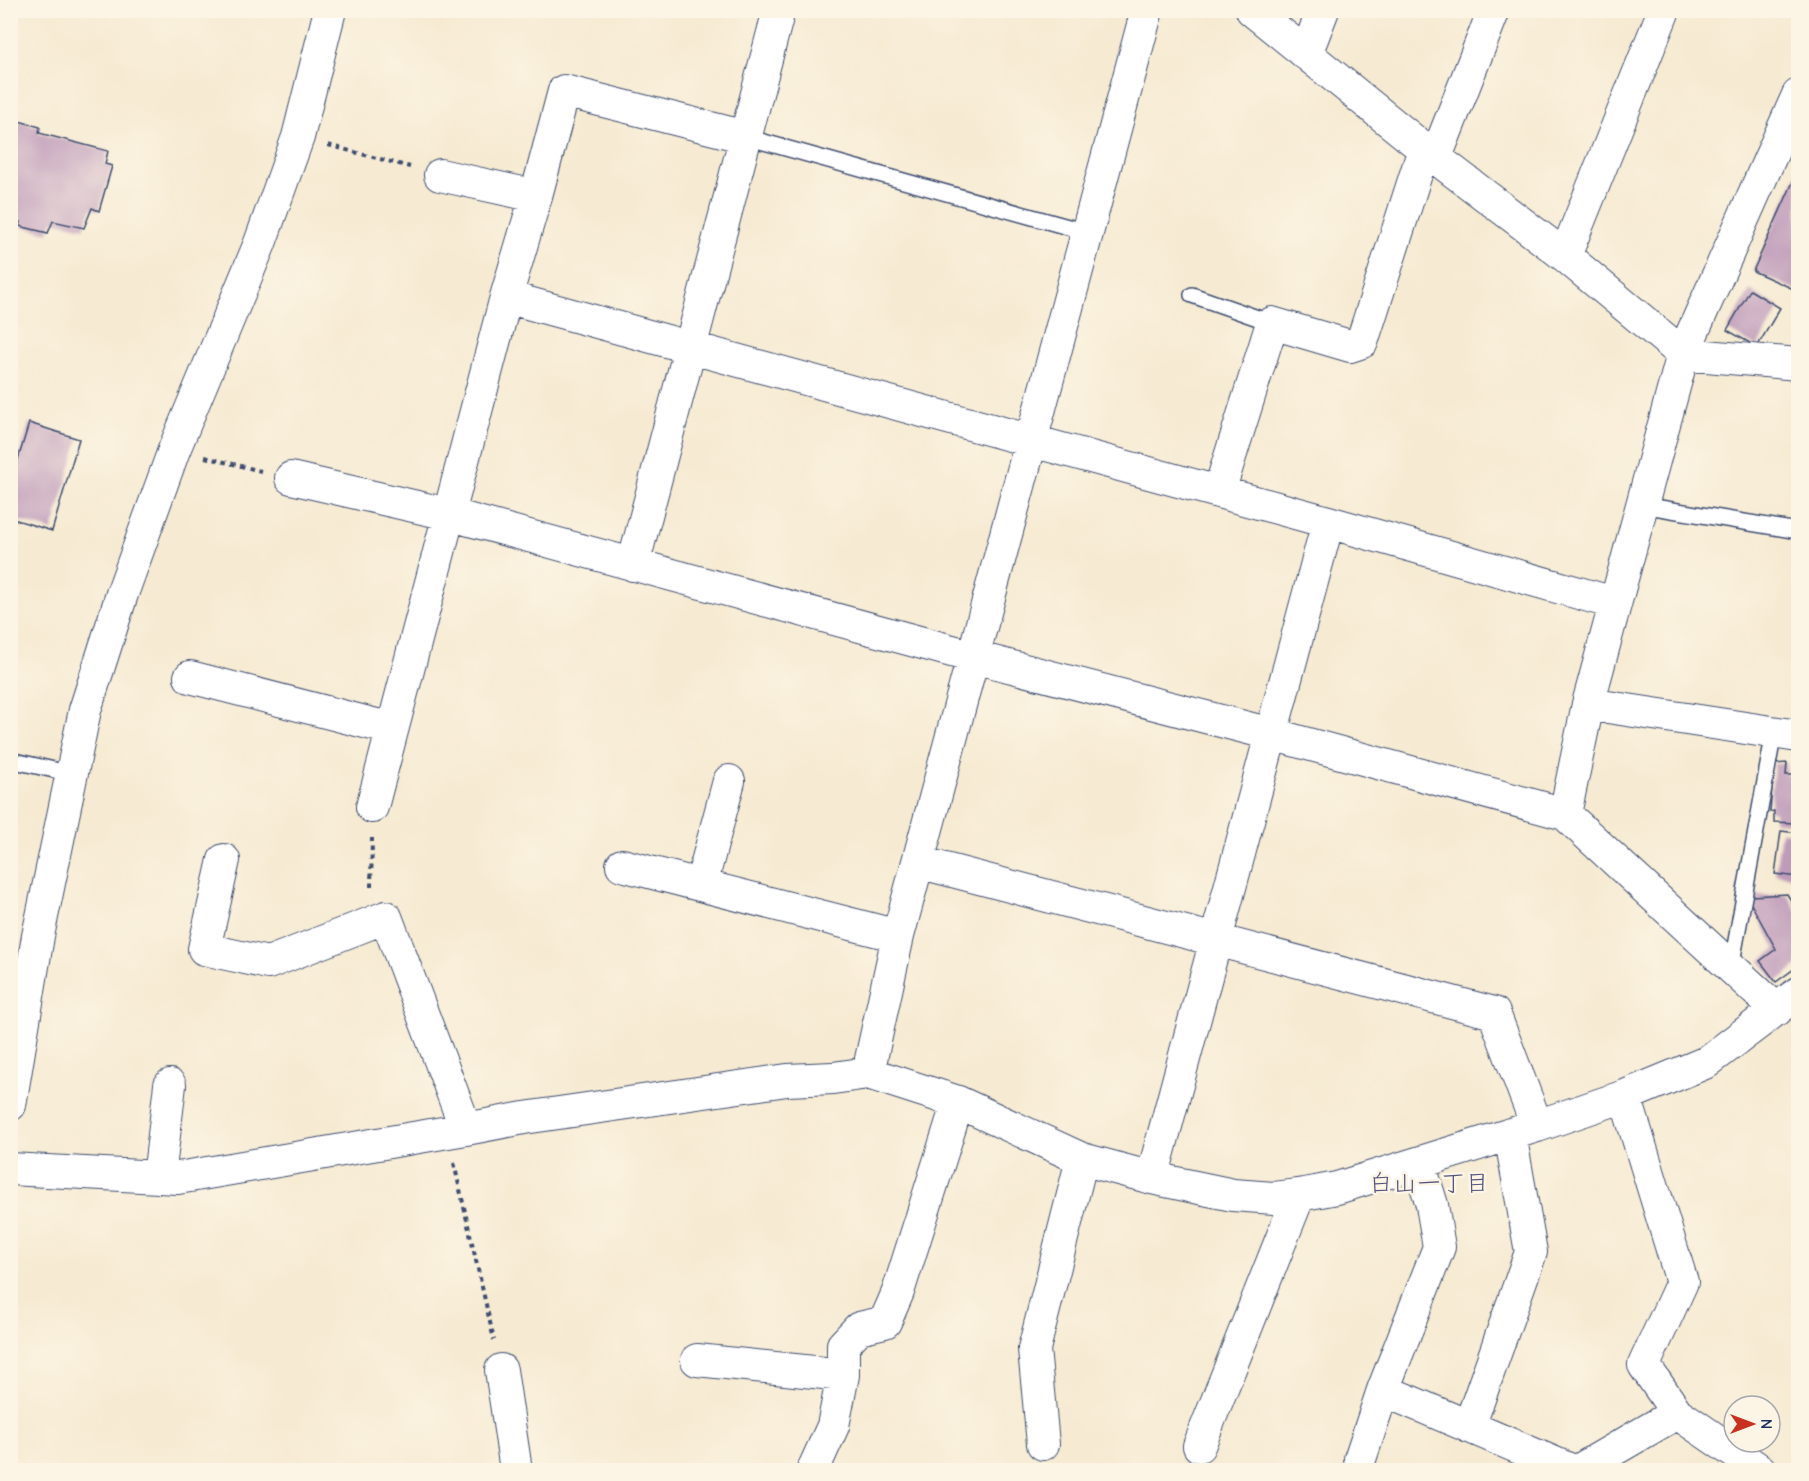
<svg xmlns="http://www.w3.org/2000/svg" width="1809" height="1481" viewBox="0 0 1809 1481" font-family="'Comic Neue','Klee One',sans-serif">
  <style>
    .building { fill: #bf9bba }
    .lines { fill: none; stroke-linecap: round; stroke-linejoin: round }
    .service-casing { stroke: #3c4b6f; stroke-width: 18 }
    .minor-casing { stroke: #3c4b6f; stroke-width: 34 }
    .path { stroke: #3c4b6f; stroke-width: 4; stroke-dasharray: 4.5 4.5; stroke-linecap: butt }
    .service { stroke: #fff; stroke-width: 15 }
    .minor { stroke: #fff; stroke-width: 32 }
    .labels { text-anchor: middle; stroke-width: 5; stroke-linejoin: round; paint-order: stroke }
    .neighbourhood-label { font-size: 24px; fill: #54557e; stroke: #fcf5e5 }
  </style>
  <rect width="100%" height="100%" fill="#fcf5e5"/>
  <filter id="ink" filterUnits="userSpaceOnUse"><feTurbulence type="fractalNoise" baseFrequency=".0167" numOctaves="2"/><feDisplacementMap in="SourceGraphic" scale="12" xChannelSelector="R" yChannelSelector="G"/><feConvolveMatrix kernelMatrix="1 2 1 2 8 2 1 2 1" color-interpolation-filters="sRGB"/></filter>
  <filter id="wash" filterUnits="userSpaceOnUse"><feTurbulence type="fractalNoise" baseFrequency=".008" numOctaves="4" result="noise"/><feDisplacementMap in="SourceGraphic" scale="24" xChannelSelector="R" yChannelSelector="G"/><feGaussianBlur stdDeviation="1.35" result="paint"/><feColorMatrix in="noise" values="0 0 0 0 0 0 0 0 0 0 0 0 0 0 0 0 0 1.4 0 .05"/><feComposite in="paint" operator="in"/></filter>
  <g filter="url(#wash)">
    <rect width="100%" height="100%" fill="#f6ead2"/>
    <g id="blocks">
      <!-- building -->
      <path class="building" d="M12,119L40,127L39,133L108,151L105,164L112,166L99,211L92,208L84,228L53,221L48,233L19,226L20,222L10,219V174L12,167L10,166V127Z
        M1798,171V291L1753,271Z
        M1750,290L1780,308L1757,347L1727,330Z
        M29,423L79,439L52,531L10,518V486Z
        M1787,763L1786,775H1798L1795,823L1774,822V811L1770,812L1774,764Z
        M1781,831L1798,833V877L1775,874Z
        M1787,894L1798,912V966L1776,982L1760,961L1776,949L1750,902L1752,896Z"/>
    </g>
  </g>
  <g filter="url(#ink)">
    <use href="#blocks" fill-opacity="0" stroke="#3c4b6f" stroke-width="1.5"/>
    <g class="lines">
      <!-- service casing -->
      <g class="service-casing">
        <path id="service" d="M746,137L1086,232
          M1192,295L1272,323
          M1642,505L1798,531
          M10,760L72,774
          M1731,968L1774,732"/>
      </g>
      <!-- minor casing -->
      <g class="minor-casing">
        <path id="minor" d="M1252,10L1424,149L1565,256L1683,354L1798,364
          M1306,54L1323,10
          M1436,157L1494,10
          M440,175L536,196
          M1565,256L1664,10
          M506,297L1328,522L1614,603
          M291,478L448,514L974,657L1271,734L1565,814L1588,704L1683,354L1798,95
          M1219,492L1272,323L1350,346L1362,342L1424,149
          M633,565L779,10
          M190,677L392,729
          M1588,704L1798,736
          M372,807L506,297L536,196L564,91L746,137
          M1565,814L1777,1010
          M224,860L204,949L268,963L386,917L466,1129L524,1118L787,1080L833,1078L868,1073L958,1102L1082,1159L1152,1178L1233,1195L1274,1198L1299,1195L1337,1188L1537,1126L1625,1096L1707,1062L1798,993
          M918,862L1494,1013L1537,1126
          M622,865L898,936
          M701,885L729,781
          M868,1073L898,936L1147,10
          M1625,1096L1682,1282L1644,1365L1677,1413L1760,1470
          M10,1105L38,936L85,710L122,594L174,450L260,243L298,137L330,10
          M10,1169L178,1178L466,1129
          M159,1177L170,1085
          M1152,1178L1328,522
          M697,1360L843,1375
          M501,1370L516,1470
          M1383,1390L1571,1470
          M1469,1427L1531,1252L1510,1134
          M1043,1444L1034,1349L1082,1159
          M1199,1446L1299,1195
          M1360,1459L1383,1390L1439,1247L1432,1205L1419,1163
          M813,1470L833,1426L843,1375V1345L859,1328L885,1322L898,1292L958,1102
          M1579,1470L1677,1413"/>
      </g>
      <!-- path -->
      <path class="path" d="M328,145L410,167
        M205,457L261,471
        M371,887L372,838
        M454,1163L494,1340"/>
      <!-- service -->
      <use href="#service" class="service"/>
      <!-- minor -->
      <use href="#minor" class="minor"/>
    </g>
  </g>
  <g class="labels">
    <!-- neighbourhood labels -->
    <g class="neighbourhood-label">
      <text x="1429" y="1191">白山一丁目</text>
    </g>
  </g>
  <!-- margin -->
  <rect width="1809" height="1481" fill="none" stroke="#fcf5e5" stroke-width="36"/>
  <!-- north arrow -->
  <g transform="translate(1752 1424) rotate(90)"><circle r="28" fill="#fcf5e5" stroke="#a2a6af" stroke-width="1.5"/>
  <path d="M0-4.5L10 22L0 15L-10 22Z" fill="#c8321e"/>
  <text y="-9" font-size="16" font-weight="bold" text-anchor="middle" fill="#1b2f5e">N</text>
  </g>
</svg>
